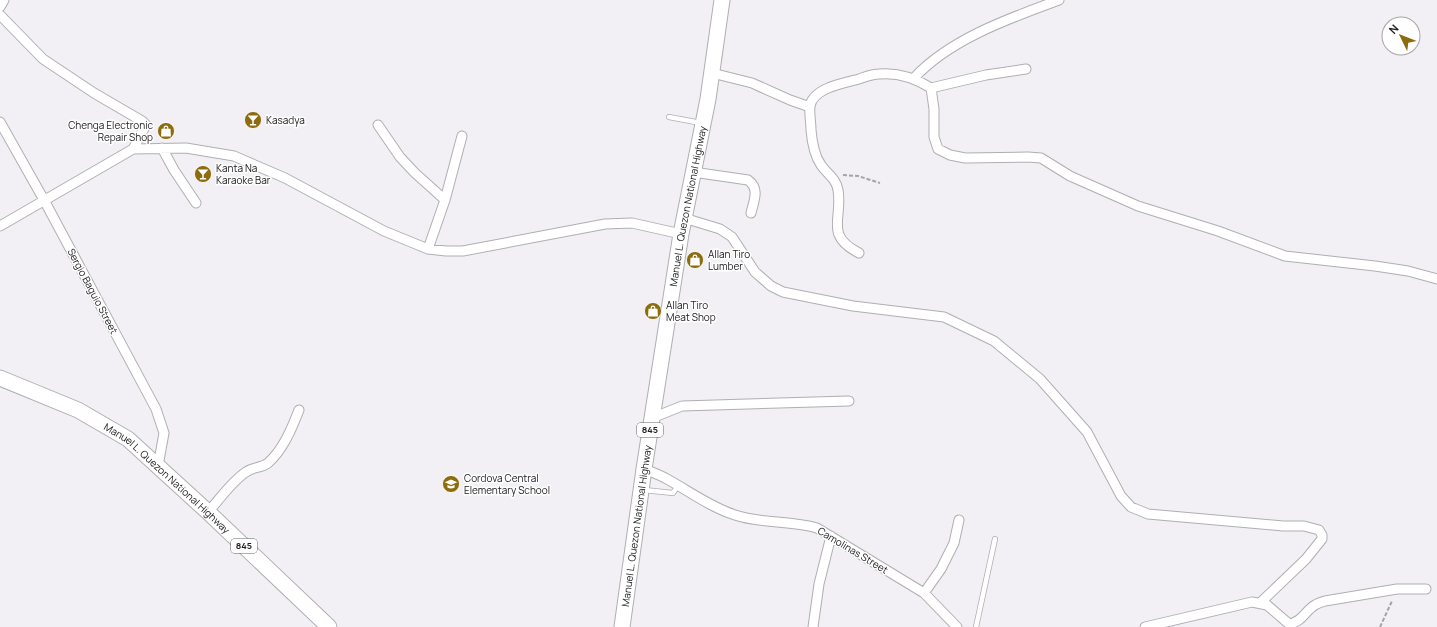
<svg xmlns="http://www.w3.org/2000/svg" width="1437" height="627" viewBox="0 0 1437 627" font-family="Manrope,sans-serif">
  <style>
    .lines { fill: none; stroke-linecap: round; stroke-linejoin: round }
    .service-casing { stroke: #b0aeb2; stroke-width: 6 }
    .minor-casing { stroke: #b0aeb2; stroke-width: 11 }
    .primary-casing { stroke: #b0aeb2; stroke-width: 17 }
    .path { stroke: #a5a3a7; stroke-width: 2; stroke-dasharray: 4 2; stroke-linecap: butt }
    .service { stroke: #fff; stroke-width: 4.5 }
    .minor { stroke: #fff; stroke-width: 9 }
    .primary { stroke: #fff; stroke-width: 15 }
    .labels { text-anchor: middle; stroke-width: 3; stroke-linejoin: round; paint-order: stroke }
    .shield { fill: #fefefe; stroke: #636364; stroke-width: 1 }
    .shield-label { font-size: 9px; font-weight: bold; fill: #212022 }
    .poi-label { font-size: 10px; fill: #212022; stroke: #fefefe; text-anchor: start }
    .street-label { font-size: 10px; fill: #212022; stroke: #fefefe }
  </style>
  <rect width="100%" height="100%" fill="#f2f0f5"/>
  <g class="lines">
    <!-- service casing -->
    <g class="service-casing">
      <path id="service" d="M669,117L701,123
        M644,490L673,493L678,486
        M976,627L995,539"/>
    </g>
    <!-- minor casing -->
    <g class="minor-casing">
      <path id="minor" d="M0,7L4,0
        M0,15L43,59L94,93L142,121L146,125L133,149
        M712,73L752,83L790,100L810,107
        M914,78C950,39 1010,18 1059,0
        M931,88L986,75L1026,69
        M0,122L44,200L156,409L164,433L158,466
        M378,125L400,157L415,173L445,200
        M162,148L174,170L196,203
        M693,172L748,180C760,189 754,200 751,213
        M684,218L720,229L732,237L755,272L771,286L783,292L853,306L944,317L994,341L1040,379L1087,432L1121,496L1131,507L1148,514L1283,526H1304L1319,530L1322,535V539L1306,559L1260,603
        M0,226L133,149L186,148L234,156L285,178L384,231L428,249L446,251H463L605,224L632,223L681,234
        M428,249L445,200L462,136
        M859,253C824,235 843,219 838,190C836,178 827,174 821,165C814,155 812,142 811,130C811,122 809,113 810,106C813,88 844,83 859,79C865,77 872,74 879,74C899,72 915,78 931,88L934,109V137L938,149L950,155L965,158L1028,157L1041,158L1070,176L1138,206L1218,231L1285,256L1375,266L1408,271L1437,279
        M652,418L682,406L849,401
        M644,469C652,472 660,475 667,479C689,491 710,507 735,515C761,524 790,520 817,528L924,593L957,627
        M208,512C220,499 231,482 246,472C252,467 262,468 268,463C283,450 292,428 299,410
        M924,593L941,569L954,543L959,520
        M813,627L819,584L831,536
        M1145,627L1252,602L1267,605L1289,624C1302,622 1305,611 1315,605C1318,603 1322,602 1325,601L1397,589H1426"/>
    </g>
    <!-- primary casing -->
    <g class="primary-casing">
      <g id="primary">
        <path id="s1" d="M0,378L78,410L128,439L208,512L329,627"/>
        <path id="s2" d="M622,627L644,469L681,234L708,99L722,0"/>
      </g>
    </g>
    <!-- path -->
    <path class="path" d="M843,175L858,176L880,183
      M1380,627L1392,601"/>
    <!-- service -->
    <use href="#service" class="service"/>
    <!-- minor -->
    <use href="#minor" class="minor"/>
    <!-- primary -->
    <use href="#primary" class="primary"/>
  </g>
  <!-- icons -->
  <defs>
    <g id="bar-disc" transform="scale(0.9)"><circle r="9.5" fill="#8d6c0e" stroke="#fefefe"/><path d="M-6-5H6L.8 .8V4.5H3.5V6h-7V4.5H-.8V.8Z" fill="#fff"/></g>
    <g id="shop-disc" transform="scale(0.9)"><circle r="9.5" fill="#8d6c0e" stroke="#fefefe"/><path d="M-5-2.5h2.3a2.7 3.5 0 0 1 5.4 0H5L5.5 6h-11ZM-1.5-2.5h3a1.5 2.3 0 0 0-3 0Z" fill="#fff"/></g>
    <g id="school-disc" transform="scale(0.9)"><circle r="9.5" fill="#8d6c0e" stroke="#fefefe"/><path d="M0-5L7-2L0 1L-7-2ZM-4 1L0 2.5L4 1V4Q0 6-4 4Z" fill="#fff"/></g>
  </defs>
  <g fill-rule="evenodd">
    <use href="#bar-disc" x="253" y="120"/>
    <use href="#shop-disc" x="166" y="131"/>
    <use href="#bar-disc" x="203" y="174"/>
    <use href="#shop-disc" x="695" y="260"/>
    <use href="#shop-disc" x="653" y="311"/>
    <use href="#school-disc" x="451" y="484"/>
  </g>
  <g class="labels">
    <!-- shield labels -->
    <g class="shield">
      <rect x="637" y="423" width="26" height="14" rx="3"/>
      <rect x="231" y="539" width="26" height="14" rx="3"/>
    </g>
    <g class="shield-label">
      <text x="650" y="433">845</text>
      <text x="244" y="549">845</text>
    </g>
    <!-- poi labels -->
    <g class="poi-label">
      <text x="266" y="124">Kasadya</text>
      <text x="153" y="129" text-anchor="end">Chenga Electronic<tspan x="153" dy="12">Repair Shop</tspan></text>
      <text x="216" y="172">Kanta Na<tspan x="216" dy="12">Karaoke Bar</tspan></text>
      <text x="708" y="258">Allan Tiro<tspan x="708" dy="12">Lumber</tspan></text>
      <text x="666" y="309">Allan Tiro<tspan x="666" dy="12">Meat Shop</tspan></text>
      <text x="464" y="482">Cordova Central<tspan x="464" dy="12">Elementary School</tspan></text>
    </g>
    <!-- street labels -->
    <g class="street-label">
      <text dy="4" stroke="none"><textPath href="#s2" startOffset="426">Manuel L. Quezon National Highway</textPath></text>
      <text transform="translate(93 291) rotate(62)" y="4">Sergio Baguio Street</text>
      <text dy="4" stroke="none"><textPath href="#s1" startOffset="197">Manuel L. Quezon National Highway</textPath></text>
      <text dy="4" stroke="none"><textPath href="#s2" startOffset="102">Manuel L. Quezon National Highway</textPath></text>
      <text transform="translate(853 550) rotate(31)" y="4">Camolinas Street</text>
    </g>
  </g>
  <!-- north arrow -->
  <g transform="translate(1401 36) rotate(313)"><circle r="19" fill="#fefefe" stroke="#a6a5a6"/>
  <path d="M0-3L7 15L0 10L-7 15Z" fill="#8d6c0e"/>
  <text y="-6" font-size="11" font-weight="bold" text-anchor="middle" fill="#212022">N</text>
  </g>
</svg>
